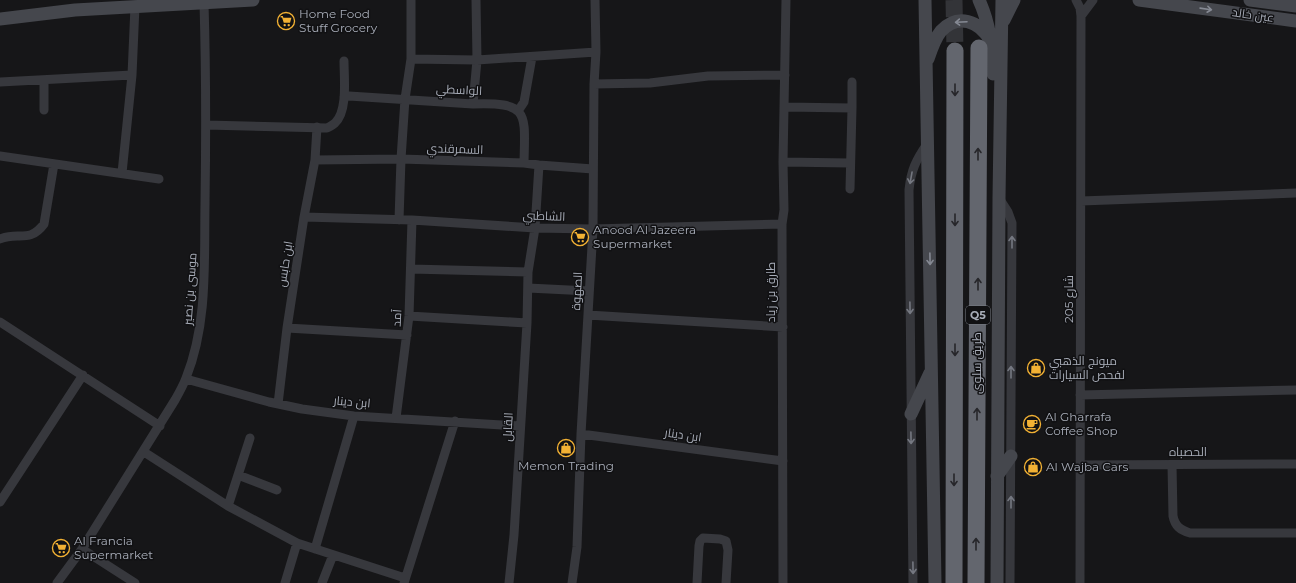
<svg xmlns="http://www.w3.org/2000/svg" width="1296" height="583" viewBox="0 0 1296 583" font-family="Montserrat,Cairo,sans-serif">
  <style>
    .lines { fill: none; stroke-linecap: round; stroke-linejoin: round }
    .highway-tunnel { stroke: #333438; stroke-width: 17; stroke-dasharray: 17 8; stroke-linecap: butt }
    .street { stroke: #37383d; stroke-width: 9 }
    .secondary { stroke: #45474d; stroke-width: 13 }
    .highway { stroke: #63666e; stroke-width: 17 }
    .oneway { stroke: #858993 }
    .oneway2 { stroke: #26262a }
    .oneway3 { stroke: #757881 }
    .labels { text-anchor: middle; stroke-width: 3; stroke-linejoin: round; paint-order: stroke }
    .shield { fill: #111113; stroke: #7b7e86; stroke-width: 1 }
    .shield-label { font-size: 11px; font-weight: bold; fill: #a8adb8 }
    .poi-label { font-size: 12px; fill: #a8adb8; stroke: #111113; text-anchor: start }
    .street-label { font-size: 12px; fill: #a8adb8; stroke: #111113 }
  </style>
  <rect width="100%" height="100%" fill="#161618"/>
  <g class="lines">
    <!-- highway-tunnel -->
    <path class="highway-tunnel" d="M954,0L955,51"/>
    <!-- street -->
    <path class="street" d="M1076,0L1080,8L1081,16L1080,583
      M1081,16L1093,0
      M411,59L477,60L596,52
      M0,82L132,75
      M852,82V108
      M594,84L650,83L708,76L785,75
      M344,97L349,96L473,104C530,102 525,113 524,163
      M473,104L477,60L476,0
      M785,107L852,108L850,189
      M44,110V80
      M518,111L524,102L532,57
      M206,125L327,128C329,127 333,125 335,123C348,111 344,78 344,61
      M0,156L159,179
      M315,160L401,159L524,163L539,165L593,169
      M783,162L850,163
      M122,173L132,75L135,6
      M999,198L1008,212L1012,223L1010,583
      M1081,201L1296,193
      M304,217L412,220L535,228L593,229L782,224
      M399,220L401,159L405,99L411,59V0
      M0,239C18,231 29,244 44,224L54,164
      M411,269L528,272
      M528,288L589,291
      M588,315L783,327
      M409,316L527,323
      M0,322L160,426
      M287,328L407,335
      M186,379L269,402L302,409L354,416L520,426
      M1080,395L1296,390
      M278,404L287,328L304,217L315,160L317,127
      M396,418L409,316L412,220
      M581,434L783,461
      M144,452L228,506L297,543L405,578
      M1080,465L1296,464
      M1172,465L1173,516C1175,526 1180,530 1190,533H1296
      M238,475L277,490
      M0,502L83,375
      M228,506L250,438
      M82,549L135,583
      M315,549L354,416
      M57,583L82,549L175,400C179,393 183,386 186,378C208,323 204,262 205,204C206,137 206,70 204,3
      M285,583L297,543
      M322,583L333,555
      M404,583L455,421
      M509,583L514,535L527,323L528,272L535,228L539,165
      M572,583L577,547L581,434L593,229L594,84L596,52L595,0
      M697,583L699,546L700,541L703,538L720,539L726,541L728,550L726,583
      M783,583L782,224L784,210L783,162L786,0
      M913,583L909,190C911,170 916,160 927,144"/>
    <!-- secondary -->
    <path class="secondary" d="M925,0L935,583
      M979,0C990,24 993,48 993,74
      M1139,0L1296,21
      M1250,0L1296,6
      M0,19L75,10L253,0
      M1004,20L1014,0
      M928,59C931,50 935,38 941,31C958,13 979,21 990,40
      M911,414L930,373
      M997,476L1011,456
      M997,583L999,198L1002,0"/>
    <!-- highway -->
    <path class="highway" d="M954,583L955,51
      M976,583L979,48"/>
  </g>
  <!-- one-way arrows -->
  <defs><path id="oneway-shaft" d="M-6 0H5M1.5-3L5.5 0L1.5 3" fill="none" stroke-width="1.6" stroke-linecap="round" stroke-linejoin="round"/></defs>
  <g class="oneway">
    <use href="#oneway-shaft" transform="translate(1206 9) rotate(8)"/>
    <use href="#oneway-shaft" transform="translate(961 22) rotate(177)"/>
    <use href="#oneway-shaft" transform="translate(930 259) rotate(89)"/>
  </g>
  <g class="oneway2">
    <use href="#oneway-shaft" transform="translate(955 90) rotate(90)"/>
    <use href="#oneway-shaft" transform="translate(978 154) rotate(-90)"/>
    <use href="#oneway-shaft" transform="translate(955 220) rotate(90)"/>
    <use href="#oneway-shaft" transform="translate(978 284) rotate(-90)"/>
    <use href="#oneway-shaft" transform="translate(955 350) rotate(90)"/>
    <use href="#oneway-shaft" transform="translate(977 414) rotate(-90)"/>
    <use href="#oneway-shaft" transform="translate(954 480) rotate(90)"/>
    <use href="#oneway-shaft" transform="translate(976 544) rotate(-90)"/>
  </g>
  <g class="oneway3">
    <use href="#oneway-shaft" transform="translate(911 178) rotate(100)"/>
    <use href="#oneway-shaft" transform="translate(1012 242) rotate(-90)"/>
    <use href="#oneway-shaft" transform="translate(910 308) rotate(89)"/>
    <use href="#oneway-shaft" transform="translate(1011 372) rotate(-90)"/>
    <use href="#oneway-shaft" transform="translate(911 438) rotate(89)"/>
    <use href="#oneway-shaft" transform="translate(1011 502) rotate(-90)"/>
    <use href="#oneway-shaft" transform="translate(913 568) rotate(89)"/>
  </g>
  <!-- icons -->
  <defs>
    <g id="supermarket-ring" transform="scale(0.9)"><circle r="9.5" fill="#111113" stroke="#f2b134" stroke-width="1.5"/><path d="M-6-5.5h2.5l.6 2H6L4.5 2H-2.5L-4.4-4H-6ZM-1.5 3.2a1.3 1.3 0 1 0 .1 0ZM3 3.2a1.3 1.3 0 1 0 .1 0Z" fill="#f2b134"/></g>
    <g id="shop-ring" transform="scale(0.9)"><circle r="9.5" fill="#111113" stroke="#f2b134" stroke-width="1.5"/><path d="M-5-2.5h2.3a2.7 3.5 0 0 1 5.4 0H5L5.5 6h-11ZM-1.5-2.5h3a1.5 2.3 0 0 0-3 0Z" fill="#f2b134"/></g>
    <g id="cafe-ring" transform="scale(0.9)"><circle r="9.5" fill="#111113" stroke="#f2b134" stroke-width="1.5"/><path d="M-5.5-4.5H6V0H3Q3 3.5 0 3.5H-2.5Q-5.5 3.5-5.5 0ZM3-3.2v2h1.7v-2ZM-6 4.5H4V6H-6Z" fill="#f2b134"/></g>
  </defs>
  <g fill-rule="evenodd">
    <use href="#supermarket-ring" x="286" y="21"/>
    <use href="#supermarket-ring" x="580" y="237"/>
    <use href="#shop-ring" x="1036" y="368"/>
    <use href="#cafe-ring" x="1032" y="424"/>
    <use href="#shop-ring" x="566" y="448"/>
    <use href="#shop-ring" x="1033" y="467"/>
    <use href="#supermarket-ring" x="61" y="548"/>
  </g>
  <g class="labels">
    <!-- shield labels -->
    <rect class="shield" x="966" y="306" width="24" height="18" rx="3"/>
    <g class="shield-label">
      <text x="978" y="319">Q5</text>
    </g>
    <!-- poi labels -->
    <g class="poi-label">
      <text x="299" y="18">Home Food<tspan x="299" dy="14">Stuff Grocery</tspan></text>
      <text x="593" y="234">Anood Al Jazeera<tspan x="593" dy="14">Supermarket</tspan></text>
      <text x="1049" y="365">ميونج الذهبي<tspan x="1049" dy="14">لفحص السيارات</tspan></text>
      <text x="1045" y="421">Al Gharrafa<tspan x="1045" dy="14">Coffee Shop</tspan></text>
      <text x="566" y="470" text-anchor="middle">Memon Trading</text>
      <text x="1046" y="471">Al Wajba Cars</text>
      <text x="74" y="545">Al Francia<tspan x="74" dy="14">Supermarket</tspan></text>
    </g>
    <!-- street labels -->
    <g class="street-label">
      <text transform="translate(1253 15) rotate(8)" y="4">عين خالد</text>
      <text transform="translate(459 90) rotate(3)" y="4">الواسطي</text>
      <text transform="translate(455 149) rotate(2)" y="4">السمرقندي</text>
      <text transform="translate(544 216) rotate(2)" y="4">الشاطبي</text>
      <text transform="translate(285 264) rotate(-81)" y="4">ابن حابس</text>
      <text transform="translate(190 289) rotate(-86)" y="4">موسى بن نصير</text>
      <text transform="translate(577 291) rotate(-87)" y="4">الصهوة</text>
      <text transform="translate(771 292) rotate(-90)" y="4">طارق بن زياد</text>
      <text transform="translate(1069 299) rotate(-90)" y="4">شارع 205</text>
      <text transform="translate(397 318) rotate(-86)" y="4">آمد</text>
      <text transform="translate(977 363) rotate(-90)" y="4">طريق سلوى</text>
      <text transform="translate(352 402) rotate(5)" y="4">ابن دينار</text>
      <text transform="translate(508 427) rotate(-87)" y="4">القابل</text>
      <text transform="translate(683 435) rotate(8)" y="4">ابن دينار</text>
      <text x="1188" y="456">الحصباه</text>
    </g>
  </g>
</svg>
